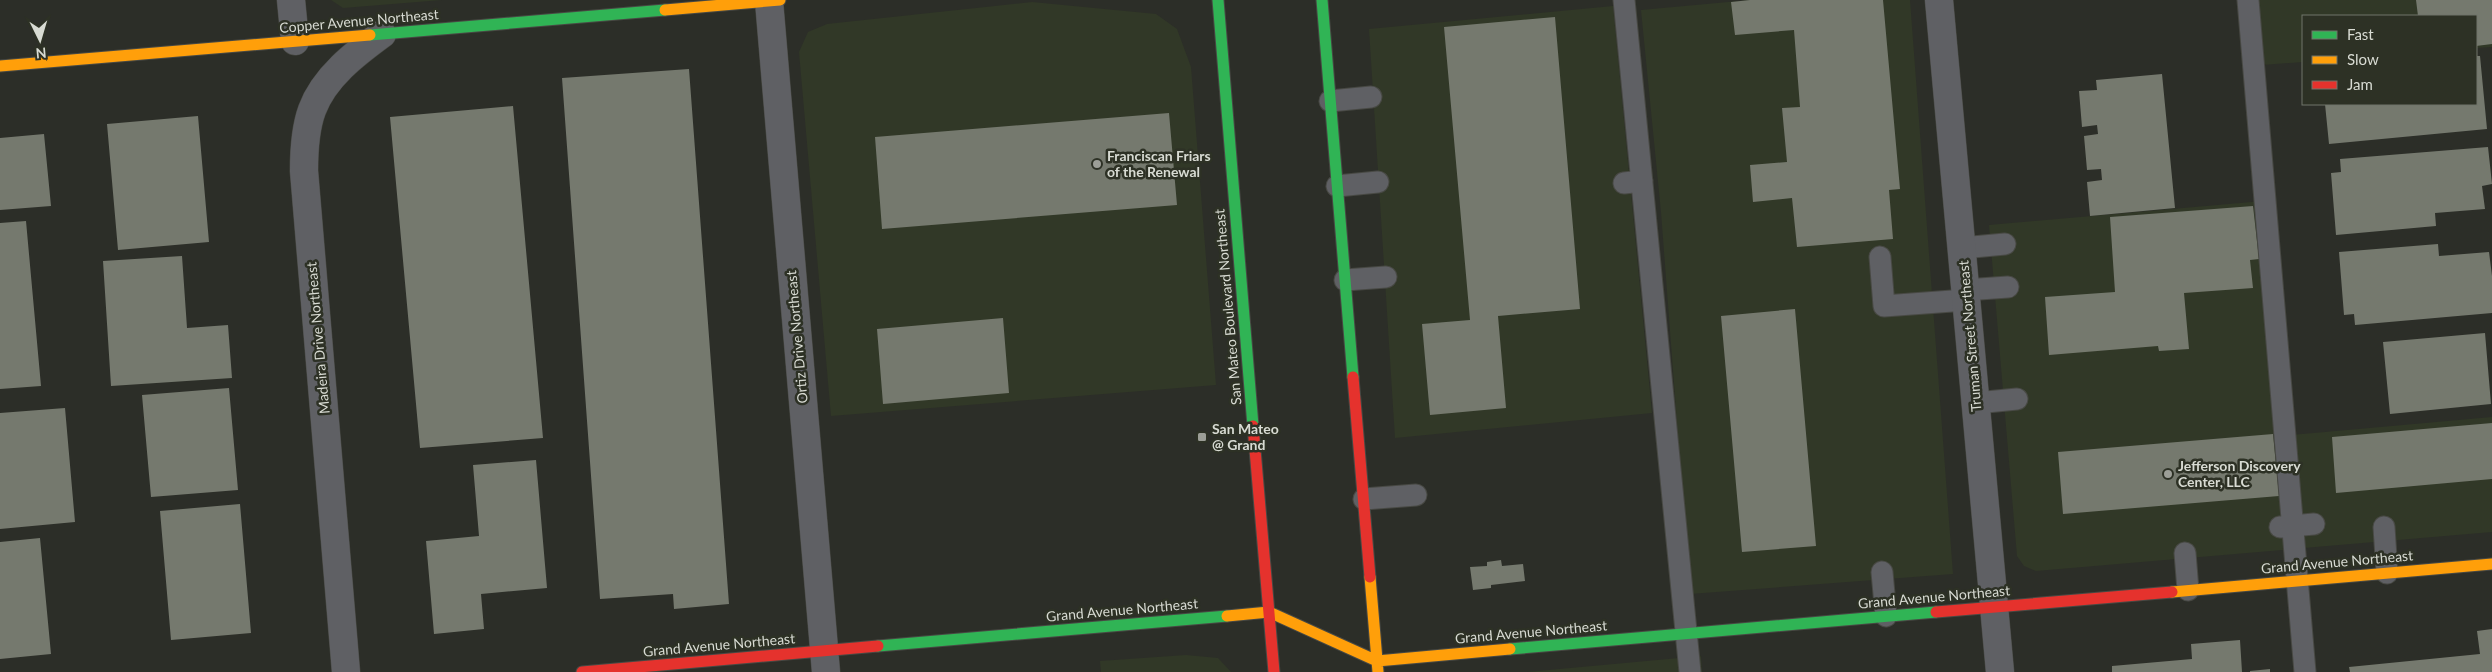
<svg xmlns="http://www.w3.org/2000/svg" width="2492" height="672" viewBox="0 0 2492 672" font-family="Lato,sans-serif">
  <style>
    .built { fill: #313827 }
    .building { fill: #75796e }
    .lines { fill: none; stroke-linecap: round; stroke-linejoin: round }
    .lane-casing { stroke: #484944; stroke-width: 23 }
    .street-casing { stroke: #484944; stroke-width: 29 }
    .fast-casing { stroke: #484944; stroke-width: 13 }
    .slow-casing { stroke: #484944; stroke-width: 13 }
    .jam-casing { stroke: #484944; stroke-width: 13 }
    .lane { stroke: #5f6064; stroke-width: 21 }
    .street { stroke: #5f6064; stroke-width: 28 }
    .fast { stroke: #30b455; stroke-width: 11 }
    .slow { stroke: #ff9f0a; stroke-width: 11 }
    .jam { stroke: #e5322d; stroke-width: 11 }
    .poi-dot { fill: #9c9e97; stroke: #2d3125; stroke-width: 2 }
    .labels { text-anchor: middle; stroke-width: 5; stroke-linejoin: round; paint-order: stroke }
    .street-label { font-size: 14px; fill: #d8dbd3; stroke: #2d3125 }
    .poi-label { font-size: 14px; font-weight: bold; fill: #d8dbd3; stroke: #2d3125; text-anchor: start }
  </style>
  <rect width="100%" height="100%" fill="#2c2e28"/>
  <!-- built -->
  <path class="built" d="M331,0H442L343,8Z
    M1750,0H1910L1953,574L1690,594L1661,212L1641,10Z
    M2242,0H2492V47L2476,48V16H2303V62L2249,66Z
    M1032,2L1156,14L1177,29L1191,67L1216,385L831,416L799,52L808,32L827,24Z
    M1613,6L1652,413L1395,438L1369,29Z
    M2263,201L2279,436L2492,417V532L2036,571L2024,566L2017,556L1989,225Z
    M1186,655L1218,658L1231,672H1101L1100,661Z
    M1701,656L1702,672H1527Z"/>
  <!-- building -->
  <path class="building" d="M1750,0H1883L1900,189L1889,190L1893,239L1797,247L1792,198L1753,202L1750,165L1787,162L1782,108L1800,107L1794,30L1735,35L1731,2Z
    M2416,0H2492V44L2476,46V16H2418Z
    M1555,17L1580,309L1498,316L1506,408L1430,415L1422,324L1470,320L1444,27Z
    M2476,56H2480L2487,129L2329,144L2325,104H2476Z
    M689,69L729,604L674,609L673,594L600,599L562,78Z
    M2162,74L2175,208L2090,216L2087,182L2102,180L2101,169L2087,170L2084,136L2098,134L2097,125L2082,127L2079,91L2097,90L2096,80Z
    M513,106L543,438L420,448L390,117Z
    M1169,113L1177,205L882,229L875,137Z
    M198,116L209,242L118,250L107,124Z
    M44,134L51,206L0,210V138Z
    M2488,147L2492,184L2482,186L2485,209L2435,213L2436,226L2336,235L2331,173L2341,172L2340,159Z
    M2253,206L2259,259L2250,260L2253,288L2184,293L2189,349L2159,351L2158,346L2049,355L2045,297L2115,292L2110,217Z
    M26,221L41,386L0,389V223Z
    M2438,244L2439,256L2489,252L2492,276V313L2355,325L2354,314L2344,315L2339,252Z
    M182,256L187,328L228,325L232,378L111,386L103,261Z
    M1795,309L1816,546L1742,552L1721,316Z
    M1003,318L1009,393L883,404L877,329Z
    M2485,333L2491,404L2390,414L2383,342Z
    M229,388L238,490L151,497L142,395Z
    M65,408L75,522L0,529V413Z
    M2492,423V479L2336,493L2332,437Z
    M2273,434L2279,496L2063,514L2058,452Z
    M536,460L547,588L481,594L484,629L434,634L426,541L479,536L473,465Z
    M240,504L251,633L171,640L160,511Z
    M40,538L51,654L0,659V542Z
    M1501,560L1502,566L1523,564L1525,581L1491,585V588L1473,590L1470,567L1487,566V562Z
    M2492,629V672H2350L2349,667L2480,654L2477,631Z
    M2240,640L2242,672H2112V666L2192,659L2191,644Z
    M2270,669V672H2250V671Z"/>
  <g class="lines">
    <!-- lane casing -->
    <g class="lane-casing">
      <path id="lane" d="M1624,0L1690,672
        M2248,0L2305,672
        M1330,101L1371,97
        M1624,183L1642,181
        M1337,186L1378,182
        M1962,248L2005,244
        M1880,257L1884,306L1966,300
        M1345,280L1386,277
        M1965,290L2008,287
        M1976,403L2017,399
        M1364,499L1416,495
        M2280,527L2314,524
        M2384,527L2387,573
        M2185,553L2188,590
        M1882,572L1886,616"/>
    </g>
    <!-- street casing -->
    <g class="street-casing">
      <path id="street" d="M291,0L295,41
        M1939,0L2000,672
        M769,1L826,672
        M346,672L304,171C304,150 305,129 312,110C324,77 356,53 382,34"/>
    </g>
    <!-- fast casing -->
    <g class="fast-casing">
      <path id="fast" d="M1218,0L1253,426
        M1322,0L1353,377
        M370,35L665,10
        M878,646L1227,616
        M1510,649L1936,612"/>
    </g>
    <!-- slow casing -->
    <g class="slow-casing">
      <path id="slow" d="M665,10L780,0
        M0,66L370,35
        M1370,577L1378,672
        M2172,592L2492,564
        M1227,616L1269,612L1377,661L1510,649"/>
    </g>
    <!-- jam casing -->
    <g class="jam-casing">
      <path id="jam" d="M1353,377L1370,577
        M1253,426L1274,672
        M1936,612L2172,592
        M582,672L878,646"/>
    </g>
    <!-- lane -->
    <use href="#lane" class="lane"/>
    <!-- street -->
    <use href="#street" class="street"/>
    <!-- fast -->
    <use href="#fast" class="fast"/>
    <!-- slow -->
    <use href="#slow" class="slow"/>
    <!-- jam -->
    <use href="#jam" class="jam"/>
  </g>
  <!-- markers -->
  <g class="poi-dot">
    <circle cx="1097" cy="164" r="5"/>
    <rect x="1197" y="432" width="10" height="10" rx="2.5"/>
    <circle cx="2168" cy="474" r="5"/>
  </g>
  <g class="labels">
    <!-- street labels -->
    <g class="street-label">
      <text transform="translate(359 21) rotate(-5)" y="5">Copper Avenue Northeast</text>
      <text transform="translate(1228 307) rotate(-95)" y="5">San Mateo Boulevard Northeast</text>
      <text transform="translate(1970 336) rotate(-95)" y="5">Truman Street Northeast</text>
      <text transform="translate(797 337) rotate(-95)" y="5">Ortiz Drive Northeast</text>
      <text transform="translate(318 338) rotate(-95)" y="5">Madeira Drive Northeast</text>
      <text transform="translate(2337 562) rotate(-5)" y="5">Grand Avenue Northeast</text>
      <text transform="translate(1934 597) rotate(-5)" y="5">Grand Avenue Northeast</text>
      <text transform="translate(1122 610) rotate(-5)" y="5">Grand Avenue Northeast</text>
      <text transform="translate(1531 632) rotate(-5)" y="5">Grand Avenue Northeast</text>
      <text transform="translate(719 645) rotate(-5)" y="5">Grand Avenue Northeast</text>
    </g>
    <!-- poi labels -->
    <g class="poi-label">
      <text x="1107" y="161">Franciscan Friars<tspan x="1107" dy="16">of the Renewal</tspan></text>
      <text x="1212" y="434">San Mateo<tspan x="1212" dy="16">@ Grand</tspan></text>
      <text x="2178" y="471">Jefferson Discovery<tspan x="2178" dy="16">Center, LLC</tspan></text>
    </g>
  </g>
  <!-- legend -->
  <rect x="2302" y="15" width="175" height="90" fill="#2d3125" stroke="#71756b"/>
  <rect x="2312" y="31" width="25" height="8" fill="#30b455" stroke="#71756b"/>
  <text x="2347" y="40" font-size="15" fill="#d8dbd3">Fast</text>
  <rect x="2312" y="56" width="25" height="8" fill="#ff9f0a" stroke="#71756b"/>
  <text x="2347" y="65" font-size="15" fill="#d8dbd3">Slow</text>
  <rect x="2312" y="81" width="25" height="8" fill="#e5322d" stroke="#71756b"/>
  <text x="2347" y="90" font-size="15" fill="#d8dbd3">Jam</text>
  <!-- north arrow -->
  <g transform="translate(40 40) rotate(175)" stroke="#2d3125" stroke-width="4" paint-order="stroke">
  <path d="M0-4L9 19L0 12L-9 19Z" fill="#d8dbd3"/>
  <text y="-8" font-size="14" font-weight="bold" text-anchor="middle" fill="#d8dbd3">N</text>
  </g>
</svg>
